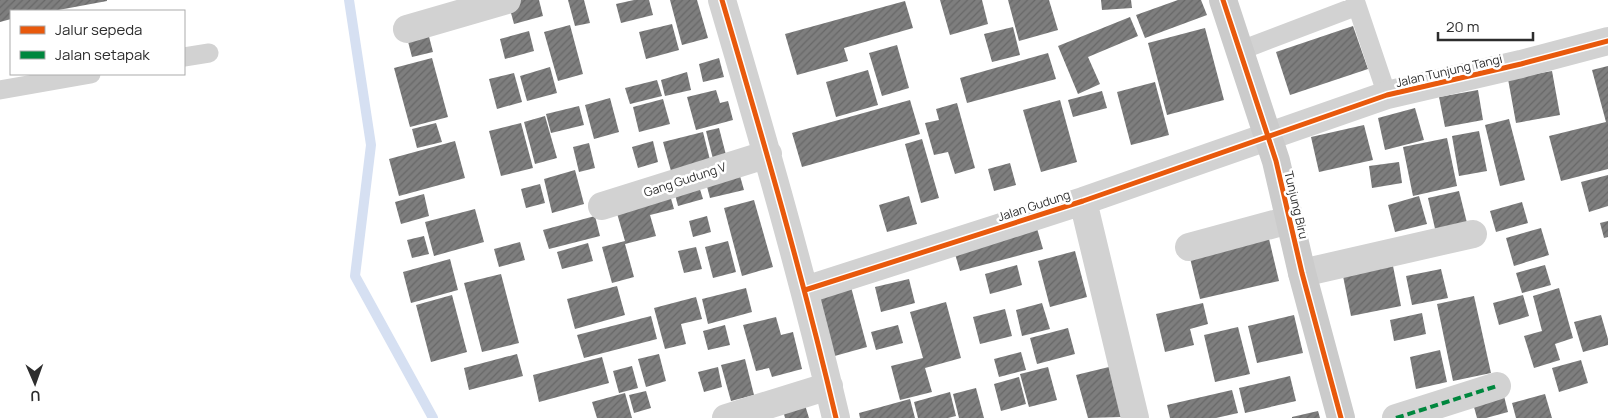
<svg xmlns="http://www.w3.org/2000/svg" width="1608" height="418" viewBox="0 0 1608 418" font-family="Manrope,sans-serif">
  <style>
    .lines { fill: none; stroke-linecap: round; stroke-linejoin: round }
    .stream { stroke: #d6e0f2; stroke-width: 10 }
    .building { fill: url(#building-hatch) }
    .lane { stroke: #d2d2d2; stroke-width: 19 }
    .street { stroke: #d2d2d2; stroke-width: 28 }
    .secondary { stroke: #cbcbcb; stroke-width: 28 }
    .quiet { stroke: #00873e; stroke-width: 4; stroke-dasharray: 8 4; stroke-linecap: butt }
    .cycleway-casing { stroke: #fff; stroke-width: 8 }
    .cycleway { stroke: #e8590c; stroke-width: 5 }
    .labels { text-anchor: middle; stroke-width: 5; stroke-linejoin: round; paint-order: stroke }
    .street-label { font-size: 12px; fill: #2d2d2d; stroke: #fff }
  </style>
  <defs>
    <pattern id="building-hatch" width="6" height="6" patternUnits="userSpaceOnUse" patternTransform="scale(1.25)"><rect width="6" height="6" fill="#7e7e7e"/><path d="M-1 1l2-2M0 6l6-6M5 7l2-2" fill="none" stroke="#686868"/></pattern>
  </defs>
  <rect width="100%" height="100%" fill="#fff"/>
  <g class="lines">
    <!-- stream -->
    <path class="stream" d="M349,0L371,145L355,276L433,418"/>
  </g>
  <!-- building -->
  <path class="building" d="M0,0H107V1L53,11H11V19L0,22Z
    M517,0H539L543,16L514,24L508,2Z
    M568,0H584L590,23L575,26Z
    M634,0H649L653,15L621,23L616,4Z
    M670,0H697L708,38L682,45Z
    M940,0H982L988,24L950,35Z
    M1008,0H1049L1058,30L1019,41Z
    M1101,0H1131L1132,8L1102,10Z
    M1178,0H1201L1207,15L1145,38L1136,15Z
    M905,1L913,28L844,48L848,61L797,75L785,34Z
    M1130,17L1138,36L1088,57L1100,84L1078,94L1058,46Z
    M672,24L679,50L646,59L639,32Z
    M426,25L433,52L412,57L405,30Z
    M570,25L583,74L558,81L544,32Z
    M1353,26L1368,69L1290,95L1276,52Z
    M1013,27L1020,55L992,62L984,34Z
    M1205,28L1224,100L1167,115L1148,43Z
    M529,31L534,51L505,59L500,39Z
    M897,45L909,88L882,96L869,53Z
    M1048,53L1056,79L967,103L960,78Z
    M432,58L448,117L410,127L394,68Z
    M719,58L724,77L703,82L699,64Z
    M1608,66V169L1561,181L1549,136L1606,122L1592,70Z
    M550,67L557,93L527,101L520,76Z
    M868,70L878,105L836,117L826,82Z
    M1552,71L1560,115L1516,123L1508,79Z
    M687,72L691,90L665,96L661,80Z
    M514,73L522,102L497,109L489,79Z
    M657,80L662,96L630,104L625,88Z
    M1155,82L1169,135L1131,145L1117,92Z
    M716,90L720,103L728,101L733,120L696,130L687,97Z
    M1478,90L1483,120L1445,127L1439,97Z
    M1102,91L1107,108L1073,117L1068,100Z
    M610,98L619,132L594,139L585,105Z
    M663,99L670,124L639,132L633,107Z
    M910,100L920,134L802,167L792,133Z
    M1060,100L1077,162L1041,172L1023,110Z
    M957,103L975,168L955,174L948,152L934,155L925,123L939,120L936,109Z
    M579,106L584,125L551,133L546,114Z
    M1415,108L1424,140L1385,150L1378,118Z
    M545,116L557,158L535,164L524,122Z
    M1509,119L1525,180L1500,186L1485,125Z
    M436,123L442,142L417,148L412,129Z
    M521,123L533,168L501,176L489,131Z
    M1364,125L1373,160L1319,172L1311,137Z
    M719,128L726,155L713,159L706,131Z
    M1479,131L1487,171L1459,176L1452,136Z
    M703,132L710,160L671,171L663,142Z
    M1447,138L1457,186L1413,196L1403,147Z
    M922,139L939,198L921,203L905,144Z
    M455,141L465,178L399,196L389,159Z
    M653,141L658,162L638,168L632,147Z
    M589,143L595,168L579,172L573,147Z
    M1399,162L1402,183L1372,188L1369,166Z
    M1010,163L1016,185L994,191L988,169Z
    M738,169L744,190L710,198L705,179Z
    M575,170L584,204L552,213L544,179Z
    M1608,175V206L1589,212L1581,182Z
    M697,180L703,199L678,206L673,187Z
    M540,184L545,203L526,208L521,189Z
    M668,188L674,209L650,215L656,236L625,244L634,277L612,283L602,247L625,241L614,203Z
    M1459,191L1468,227L1436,233L1428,198Z
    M424,194L429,216L401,224L395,202Z
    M909,196L917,224L887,232L879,205Z
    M1419,196L1427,224L1395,232L1388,205Z
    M754,200L773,267L742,276L724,208Z
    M1522,202L1528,223L1496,232L1490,211Z
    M475,209L484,242L434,256L425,222Z
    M595,216L600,236L549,249L543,230Z
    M707,216L711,232L693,237L689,221Z
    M1608,221V237L1604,238L1600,223Z
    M1036,225L1043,249L960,271L953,247Z
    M1541,228L1549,255L1514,266L1506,238Z
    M424,236L429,254L412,258L407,240Z
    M1269,239L1279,281L1200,299L1190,258Z
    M728,241L736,272L713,278L705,247Z
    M520,242L525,260L499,267L494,249Z
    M588,243L593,261L562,269L557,252Z
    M696,247L702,269L684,273L678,251Z
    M1075,251L1087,297L1050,307L1038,261Z
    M450,259L458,290L411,303L403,272Z
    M1017,265L1022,285L990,294L985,274Z
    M1545,265L1551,285L1522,293L1516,273Z
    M1393,266L1401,306L1351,316L1343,276Z
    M1441,269L1448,298L1412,305L1406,276Z
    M501,274L519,343L482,352L464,283Z
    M909,279L915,303L881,312L875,287Z
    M617,286L625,315L575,329L567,299Z
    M851,287L867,347L831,357L816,297Z
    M746,288L752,312L708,324L702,299Z
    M1559,288L1573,338L1555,344L1560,360L1534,368L1524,336L1542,331L1533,296Z
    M452,295L467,352L431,362L416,305Z
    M1523,295L1529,316L1499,325L1493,303Z
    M1474,296L1491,373L1453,381L1437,304Z
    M696,297L702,319L681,324L686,344L665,349L654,308Z
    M946,302L961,358L925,368L932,392L900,400L891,366L923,358L910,312Z
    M1042,303L1050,329L1022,336L1016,310Z
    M1203,303L1208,324L1190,329L1194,345L1165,352L1156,314Z
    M1005,309L1012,336L980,344L973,317Z
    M1422,313L1426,334L1394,341L1390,320Z
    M1294,315L1303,353L1257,363L1248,326Z
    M1601,315L1608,339V345L1583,352L1574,322Z
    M651,316L657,339L584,358L577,335Z
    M776,317L781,335L793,332L802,369L772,377L769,368L756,371L743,325Z
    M725,325L730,345L708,350L703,331Z
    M898,325L903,343L876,350L871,332Z
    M1238,327L1250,374L1215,382L1204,335Z
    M1068,328L1075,354L1037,364L1030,338Z
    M1440,350L1447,382L1416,389L1410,357Z
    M1021,352L1026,370L999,377L994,359Z
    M517,354L523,376L469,390L464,368Z
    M659,354L666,381L646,387L638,359Z
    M602,357L609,383L539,402L533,375Z
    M745,359L754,395L731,401L721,365Z
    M1581,360L1588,383L1559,392L1552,368Z
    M632,366L638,388L619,393L613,371Z
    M718,367L722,387L704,392L698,372Z
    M1048,367L1057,400L1029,407L1020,374Z
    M1109,367L1123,417L1088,418L1076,375Z
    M1290,376L1296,401L1245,413L1239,388Z
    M1019,377L1026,404L1001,411L994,384Z
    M976,388L984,418H959L953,394Z
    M1502,388L1508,412L1486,418H1477L1471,396Z
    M1232,390L1238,413L1216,418H1170L1167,405Z
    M646,391L651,408L634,413L629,395Z
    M950,392L956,416L948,418H918L914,402Z
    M625,393L632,418H597L592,402Z
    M1545,394L1552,418H1516L1512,403Z
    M910,399L915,418H860L859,413Z
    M805,405L809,418H785L783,410Z
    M1318,411L1320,418H1292V417Z"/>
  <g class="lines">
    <!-- lane -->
    <path class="lane" d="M1355,0L1387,95
      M1239,51L1357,6
      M184,57L209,53
      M0,90L91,74"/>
    <!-- street -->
    <path class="street" d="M722,0C763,139 803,277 836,418
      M407,29L507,0
      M1083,201L1135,418
      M602,206L768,154
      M1189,247L1289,220
      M1302,273L1473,234
      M805,290L1083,201L1387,95L1521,64L1608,41
      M726,418L829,386
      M1396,418L1497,386"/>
    <!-- secondary -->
    <path class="secondary" d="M1223,0L1276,161L1302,273L1341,418"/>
    <!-- quiet -->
    <path class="quiet" d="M1396,418L1497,386"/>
    <!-- cycleway casing -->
    <g class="cycleway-casing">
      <path id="cycleway" d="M722,0C763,139 803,277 836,418
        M1223,0L1276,161L1302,273L1341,418
        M805,290L1083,201L1387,95L1521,64L1608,41"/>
    </g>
    <!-- cycleway -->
    <use href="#cycleway" class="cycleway"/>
  </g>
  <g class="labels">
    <!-- street labels -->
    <g class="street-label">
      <text transform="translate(1449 71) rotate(-13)" y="4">Jalan Tunjung Tangi</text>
      <text transform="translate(685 180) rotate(-18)" y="4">Gang Gudung V</text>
      <text transform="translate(1296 205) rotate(77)" y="4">Tunjung Biru</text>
      <text transform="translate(1034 206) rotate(-18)" y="4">Jalan Gudung</text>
    </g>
  </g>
  <!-- legend -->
  <rect x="10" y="10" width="175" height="65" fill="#ffffff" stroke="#ababab"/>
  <rect x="20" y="26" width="25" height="8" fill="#e8590c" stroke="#ababab"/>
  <text x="55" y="35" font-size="15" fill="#2d2d2d">Jalur sepeda</text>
  <rect x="20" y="51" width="25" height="8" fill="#00873e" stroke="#ababab"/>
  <text x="55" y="60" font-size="15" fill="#2d2d2d">Jalan setapak</text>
  <!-- north arrow -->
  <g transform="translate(35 383) rotate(178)" stroke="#ffffff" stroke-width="4" paint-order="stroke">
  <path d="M0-4L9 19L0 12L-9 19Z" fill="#2d2d2d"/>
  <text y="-8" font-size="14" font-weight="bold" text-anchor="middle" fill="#2d2d2d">U</text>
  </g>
  <!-- scale -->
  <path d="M1438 32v8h95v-8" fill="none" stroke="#2d2d2d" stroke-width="2.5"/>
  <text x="1446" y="32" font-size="15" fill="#2d2d2d" stroke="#ffffff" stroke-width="4" paint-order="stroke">20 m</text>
</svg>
